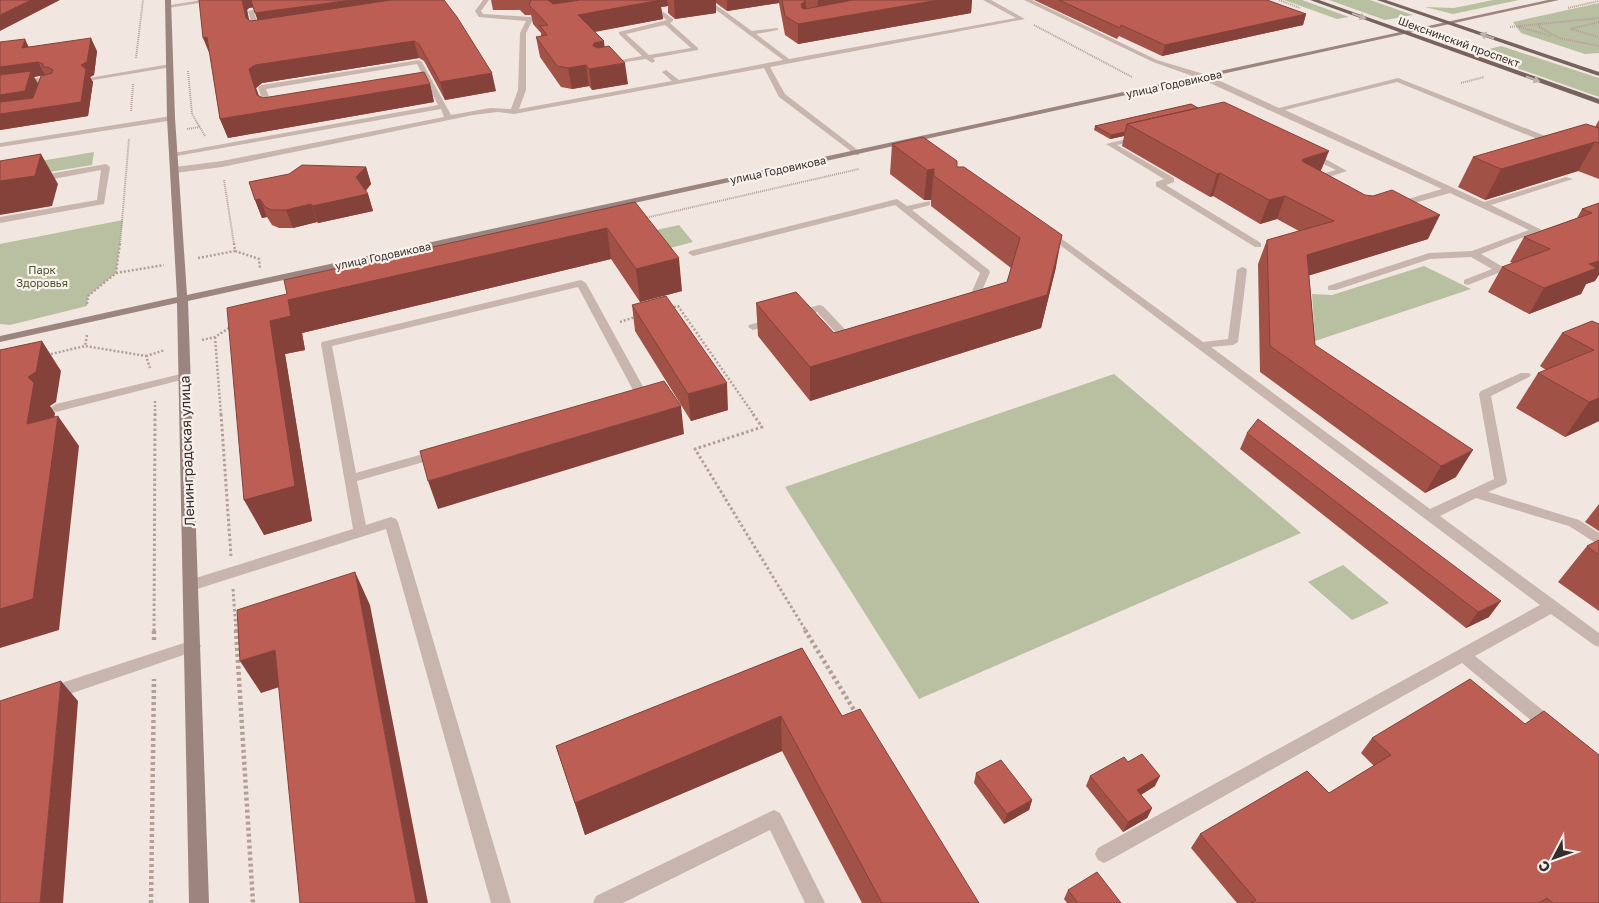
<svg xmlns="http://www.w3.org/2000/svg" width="1599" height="903" viewBox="0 0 1599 903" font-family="'Golos Text',sans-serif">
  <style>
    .green { fill: #b9bfa1 }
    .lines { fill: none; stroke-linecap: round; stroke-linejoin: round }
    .path-far3 { stroke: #b49f97; stroke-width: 2; stroke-dasharray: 1 1; stroke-linecap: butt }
    .path-far2 { stroke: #b49f97; stroke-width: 2.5; stroke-dasharray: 2 2; stroke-linecap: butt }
    .path-far1 { stroke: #b49f97; stroke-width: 3; stroke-dasharray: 2.5 2.5; stroke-linecap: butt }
    .path { stroke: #b49f97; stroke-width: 4.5; stroke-dasharray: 3 3; stroke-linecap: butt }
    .lane { fill: #c8b5ad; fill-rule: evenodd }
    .secondary { fill: #9c857e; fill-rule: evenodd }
    .primary { fill: #78625d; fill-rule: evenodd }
    .wall { fill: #a25147; fill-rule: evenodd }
    .shaded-wall { fill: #84423a }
    .building { fill: #bc5e53; stroke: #84423a }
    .oneway { fill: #bfb1ac }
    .labels { text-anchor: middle; stroke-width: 4.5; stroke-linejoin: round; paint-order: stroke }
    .far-street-label { font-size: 11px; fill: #372d2b; stroke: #f9f1ec }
    .far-park-label { font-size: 11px; fill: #4b5330; stroke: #f9f1ec }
    .street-label { font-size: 14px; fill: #372d2b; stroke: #f9f1ec }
  </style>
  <rect width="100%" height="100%" fill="#f1e7e0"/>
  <!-- green -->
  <path class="green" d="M1284,0H1302L1349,17L1337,19Z
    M1329,0H1370L1413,15L1385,20Z
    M1493,0H1519L1453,14L1425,7L1454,8Z
    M1599,3V53L1585,54L1521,33L1513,22Z
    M1501,46L1599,78V97L1474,53Z
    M94,152L92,165L7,179L11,166Z
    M123,220L116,273L88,296L87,306L10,325L0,324V244Z
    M679,225L693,242L666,249L652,231Z
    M1424,266L1471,289L1315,341L1312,294L1332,295Z
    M1114,374L1301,533L919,699L785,487Z
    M1343,565L1389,603L1352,620L1308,582Z"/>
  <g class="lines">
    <!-- path-far3 -->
    <path class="path-far3" d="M1279,0L1300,8
      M1568,8L1599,1
      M1599,22L1571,29L1599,37
      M1539,23V27L1559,38L1599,46
      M1034,25L1132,77
      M1510,27L1599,18
      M1519,27L1551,36
      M136,58L143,0
      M188,71L192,114L205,136
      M1461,83L1484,77
      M131,111L133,84
      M187,129L200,127
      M224,180L234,244
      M645,218L859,169
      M120,244L129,139"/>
    <!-- path-far2 -->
    <path class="path-far2" d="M234,243L235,251L259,259L260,268
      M198,258L235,251
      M116,273L164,265
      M87,304L88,296L116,273L120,243
      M670,308L678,306L754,415
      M620,322L635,317
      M87,335L85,346L146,356L150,368
      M215,337L221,415
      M202,340L215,337L232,326
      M47,355L85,346
      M146,356L165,350
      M155,415V399"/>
    <!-- path-far1 -->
    <path class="path-far1" d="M221,414L231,556
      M753,414L762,427L695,449L806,631
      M233,589L236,631
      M154,631L155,414"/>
    <!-- path -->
    <path class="path" d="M236,630L253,903
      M805,630L857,715
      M154,640V630
      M151,903L154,679"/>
    <!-- lane -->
    <path class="lane" d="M201,0H218L168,8L165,6Z
      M483,0H489L481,11L483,14L530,17L533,19L526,33V90L519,109L672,81L662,72L666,70L679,80L783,60L708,4L701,6L698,4L709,0L752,31L778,28V30L756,34L789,59L1016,18L983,0H991L1025,19L770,67L785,94L859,151V155H856L779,97L764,68L514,114L498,112L473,115L222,167L175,173L171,170L175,167L222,161L444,117L441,109L171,157V153H174L438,105L417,64L266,89L275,112L270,115L266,113L258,87L262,85L419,60L422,62L451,115L490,108L511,109L518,90L520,33L526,21L479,17L475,11Z
      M635,0H642L647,4L655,6L673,19V21L670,23L698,48V50L653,58L655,61L652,63L646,59L605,65V63L642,56L619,34V32L667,20L651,9L643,7ZM665,25L691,48L649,55L626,34Z
      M1024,0H1032L1157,60L1207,75L1279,108L1398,78L1558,141V145H1552L1397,82L1285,110L1484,202L1566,177L1573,179L1491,205L1542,230L1481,254L1503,267V271L1468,285L1464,284V280L1492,269L1471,257L1430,259L1336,290H1328V286L1429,253L1472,251L1529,230L1450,193L1400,207H1394V203L1442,189L1201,79L1153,62Z
      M270,6L272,9L254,12L260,32L262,34L255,35L248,11Z
      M170,64L172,65V67L93,80L89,78Z
      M45,77L49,79L47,86L43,88L39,86L41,82L0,87V83Z
      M171,116H174V120L0,147V143Z
      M1138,136H1141V140L1117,145L1174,178V182L1166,185L1261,243V247H1255L1156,186V182L1164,179L1106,144Z
      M1307,152H1313L1347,171L1314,182H1308V178L1336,170L1307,156Z
      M106,164L110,167L104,204L0,223V217L97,200L101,170L37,182L33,179L37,176Z
      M897,199L907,206L930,201V205L912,210L989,270L990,272L975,307L971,308L966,305L980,273L895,205L693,256L688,253L690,251Z
      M1047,228L1203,342L1228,339L1237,270L1242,267L1245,268L1247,270L1238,342L1233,345L1211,347L1430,509L1494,479L1479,394L1481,391L1521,373H1529L1531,375L1529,377L1491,396L1507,481L1506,484L1488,492L1579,520L1599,533V545L1569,526L1476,498L1440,516L1599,633V647L1594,645L1551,614L1475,656L1545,712L1547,717L1545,722L1539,724L1533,722L1462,663L1110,860L1104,863L1098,860L1095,854L1098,848L1540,605L1044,233V229Z
      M581,280L586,283L647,394L645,397L631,401L625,397L634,392L578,287L332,346L356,473L437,450L443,454L441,457L357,481L366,525L391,517L396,519L398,522L511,903H491L386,529L191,591L186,589L184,585L186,581L353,529L321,344L322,342Z
      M819,305L823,306L855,340L856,342L855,344H846L817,312L798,317L793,314L794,312Z
      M773,318L778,321L777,323L753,330L748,327L749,325Z
      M185,373L189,374L191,376L189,378L56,412L50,408L56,404Z
      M193,640L198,642L201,646L198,650L52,700L46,698L44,693L46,688Z
      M774,810L780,813L825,903H805L770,830L623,903H593L596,896Z"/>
    <!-- secondary -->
    <path class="secondary" d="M165,0H171L175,118L187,295L1548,0H1559L188,301L209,903H189L177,303L0,342V336L177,297L167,118Z"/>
    <!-- primary -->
    <path class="primary" d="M1310,0H1319L1599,99V104Z
      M1377,0H1386L1599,72V76Z"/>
  </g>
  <!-- wall -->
  <path class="wall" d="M199,0H444L496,91L445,100L424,61L419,58L262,83L256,88L259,96L263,98L430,84L434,102L228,138L220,119L210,55ZM254,7L258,20L251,21L249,20L247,10L249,8Z
    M491,0H972L971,13L798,44L785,35L779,3L727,11L716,3V13L675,19L668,13V6L661,7L663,19L595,32L628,84L592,90L589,86L572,89L561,87L540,57L536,37L541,36V33L533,24L531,15H525L520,10H493Z
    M1034,0H1267L1306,14L1303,25L1162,56L1119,36L1117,39Z
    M0,42L29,47L97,51L94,75L90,77L93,82L88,116L0,130ZM43,75L38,83L34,77Z
    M1191,104L1330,176L1428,239L1309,275L1315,345L1456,477L1425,493L1260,372L1258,264L1267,240L1299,231L1277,219L1260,224L1213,196L1210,197L1122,146L1124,136L1110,139L1094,130L1095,126Z
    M1599,120V179L1578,171L1485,200L1458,187L1473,157L1595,127Z
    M892,144L957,167L1056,267L1041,328L810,401L758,336L756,303L834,333L1007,282L1011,268L931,206V200H924L890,174Z
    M366,167L371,184L366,191L368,194L373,211L318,223L317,222L293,228H279L272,225L267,217L262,218L255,200Z
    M635,202L682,291L640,302L611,259L302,333L305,350L285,354L312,521L264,535L287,294Z
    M1599,203L1595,281L1586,284L1581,294L1529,314L1488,292L1502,267L1513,263L1510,262L1524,237L1577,218L1582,209Z
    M632,305L728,410L691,421L635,331Z
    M1599,324V421L1565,437L1516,408L1538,373L1546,370L1540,366L1562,333Z
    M1247,433L1489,617L1466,628L1240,449Z
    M1599,504V531L1585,522Z
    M1599,540V611L1558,582L1587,546Z
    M802,648L842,716L979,903H862L782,751L585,835L556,746Z
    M1525,724L1599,903H1237L1191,848L1200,834L1329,793L1374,766L1361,753L1372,738Z
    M1128,762L1155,786L1141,795L1152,808L1147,818L1123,832L1086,786L1090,776Z
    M976,773L1032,800L1029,810L1004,824L974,783Z
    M1068,890L1121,903H1067L1064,899Z"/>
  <!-- shaded-wall -->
  <path class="shaded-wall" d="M31,0H60L0,31V15Z
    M242,0H306L249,8L247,10L252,34L246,18Z
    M352,0H394L261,30L255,13Z
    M548,0H636L553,17Z
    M660,0H667L668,6L661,7L663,19L581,34L578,15Z
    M674,0H716V13L675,19Z
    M727,0H779V3L727,11Z
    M818,0H908L817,18Z
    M939,0H972L971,13L798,44V24Z
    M806,1V20L801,4Z
    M1306,14L1303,25L1162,56L1165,45Z
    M207,37L210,55L203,38Z
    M91,38L97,51L94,75L90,77L93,82L88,116L0,130V114L81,102V65Z
    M25,39L31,52L22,48Z
    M414,41L419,58L262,83L256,88L264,111L430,84L434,102L228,138L220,119L257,95L249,69L255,65Z
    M604,41L606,61L593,46L594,43Z
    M38,62L45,75L34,77L38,84L33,104L0,110V67Z
    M625,63L628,84L592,90L589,69Z
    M586,65L589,86L572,89L568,68Z
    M492,73L496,91L445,100L440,82Z
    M1125,132L1124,136L1110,139L1111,135Z
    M1595,142L1578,171L1485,200L1501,169Z
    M1329,151L1320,173L1293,184L1303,159Z
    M41,154L58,184L52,206L0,215V181Z
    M366,167L371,184L362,194L356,177Z
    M934,169L931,200H924L927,170Z
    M1220,173L1213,196L1210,197L1217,174Z
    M368,194L373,211L318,223L312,206Z
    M1285,196L1277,219L1260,224L1269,200Z
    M260,199L267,217L262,218L255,200Z
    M311,204L317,222L293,228L286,210Z
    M1440,215L1428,239L1298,279L1307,255Z
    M607,228L611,259L302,333L305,350L285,354L312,521L264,535L244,500L270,321L288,300Z
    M1062,235L1056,267L1041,328L810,401V367L1047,295Z
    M679,258L682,291L640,302L636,269Z
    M1599,259V275L1595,281L1586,284L1581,294L1529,314L1544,288Z
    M42,341L61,371L56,402L50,406L55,413L49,454L27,424L28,377Z
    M727,383L728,410L691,421L688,394Z
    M1599,398V421L1565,437L1589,402Z
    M681,406L684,434L438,509L428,481Z
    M58,416L79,446L59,630L0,648V609Z
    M1473,450L1456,477L1425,493L1441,466Z
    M355,572L370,605L428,903H416Z
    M1501,601L1489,617L1466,628L1478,612Z
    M275,650L295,682L261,693L240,661Z
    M61,681L78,701L63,903H40Z
    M781,716L782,751L585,835L575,803Z
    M1160,776L1155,786L1132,800L1137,790Z
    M1032,800L1029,810L1004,824L1007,814Z
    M1152,808L1147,818L1123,832L1128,822Z"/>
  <!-- building -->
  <path class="building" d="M0,0H31L0,15Z
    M199,0H242L246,18L251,21L391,0H444L457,17L492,73L440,82L419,44L414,41L255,65L249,69L257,95L263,98L424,72L430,84L220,119L207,37L203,38Z
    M251,0H352L255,13Z
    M531,0H548L553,4L580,0H661L578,15L604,41L594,43L593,46L598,48L609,46L625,63L589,69L586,65L568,68L557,66L536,37L547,35L540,26L548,25L529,5Z
    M782,0H803L806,1L801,4L802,8L805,9L853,0H939L798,24L785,16Z
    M1059,0H1267L1306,14L1165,45L1121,25L1120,28Z
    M91,38L87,62L81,65L86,69L81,102L0,114V102L33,98L41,76L52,73L53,70L48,67H43V64L38,62L0,67V42L25,39L22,48Z
    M31,71L25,91L0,95V75Z
    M1224,102L1329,151L1303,159L1302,161L1365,195L1373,196L1392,190L1440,215L1307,255L1315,345L1473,450L1441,466L1270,346L1267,240L1334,221L1285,196L1269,200L1220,173L1217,174L1127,124Z
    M1191,104L1198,108L1127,124L1125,132L1111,135L1095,126Z
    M1586,124L1599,128V143L1595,142L1501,169L1473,157Z
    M923,137L957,161V167H964L1062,235L1047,295L810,367L756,303L796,292L834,333L1007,282L1020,238L934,176V169L927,170L892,144Z
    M41,154L35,176L0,181V161Z
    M302,165L366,167L356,177L368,194L312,206L311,204L286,210H272L265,207L260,199L255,200L249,182L289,174Z
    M635,202L679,258L636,269L607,228L288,300L291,316L270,321L295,486L244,500L227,308L287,294L284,280Z
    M1599,203V261L1589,264L1597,268L1544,288L1502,267L1550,249L1524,237L1592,213L1582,209Z
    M666,296L727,383L688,394L632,305Z
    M1592,321L1599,324V398L1589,402L1538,373L1594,350L1562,333Z
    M42,341L36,372L28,377L34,383L27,424L58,416L33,599L0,609V350Z
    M664,381L681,406L428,481L420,451Z
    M1258,419L1501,601L1478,612L1247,433Z
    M1599,540V555L1587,546Z
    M355,572L416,903H300L275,650L240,661L237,610Z
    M802,648L842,716L860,709L979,903H882L781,716L575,803L556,746Z
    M1470,679L1525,724L1544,711L1599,755V903H1553L1547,898L1539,903H1251L1256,900L1200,834L1307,771L1329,793L1391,755L1372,738Z
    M61,681L40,903H0V701Z
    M1142,754L1160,776L1137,790L1152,808L1128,822L1090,776L1124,757L1128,762Z
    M1001,760L1032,800L1007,814L976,773Z
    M1097,872L1121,903H1078L1068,890Z"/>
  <!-- one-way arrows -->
  <defs><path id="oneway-solid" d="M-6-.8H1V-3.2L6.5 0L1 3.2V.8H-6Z" transform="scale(1.25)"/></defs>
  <g class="oneway">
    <use href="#oneway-solid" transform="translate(1359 16) rotate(20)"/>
    <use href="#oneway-solid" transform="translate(1487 36) rotate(-161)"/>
    <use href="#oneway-solid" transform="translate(1533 79) rotate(20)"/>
  </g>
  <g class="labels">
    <!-- far-street labels -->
    <g class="far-street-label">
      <text transform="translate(1459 42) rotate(20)" y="4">Шекснинский проспект</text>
      <text transform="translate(1174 84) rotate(-12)" y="4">улица Годовикова</text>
      <text transform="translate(778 170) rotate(-12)" y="4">улица Годовикова</text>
      <text transform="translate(383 256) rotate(-12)" y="4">улица Годовикова</text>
    </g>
    <!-- far-park labels -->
    <g class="far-park-label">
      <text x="42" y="274">Парк<tspan x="42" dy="13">Здоровья</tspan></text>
    </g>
    <!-- street labels -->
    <g class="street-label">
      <text transform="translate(187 451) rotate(-92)" y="5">Ленинградская улица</text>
    </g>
  </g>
  <!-- north arrow -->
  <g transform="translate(1554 858) rotate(229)" stroke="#f9f1ec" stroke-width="4" paint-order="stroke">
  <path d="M0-4L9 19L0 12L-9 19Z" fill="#372d2b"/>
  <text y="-8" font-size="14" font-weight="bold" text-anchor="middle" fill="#372d2b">С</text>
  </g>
</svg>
